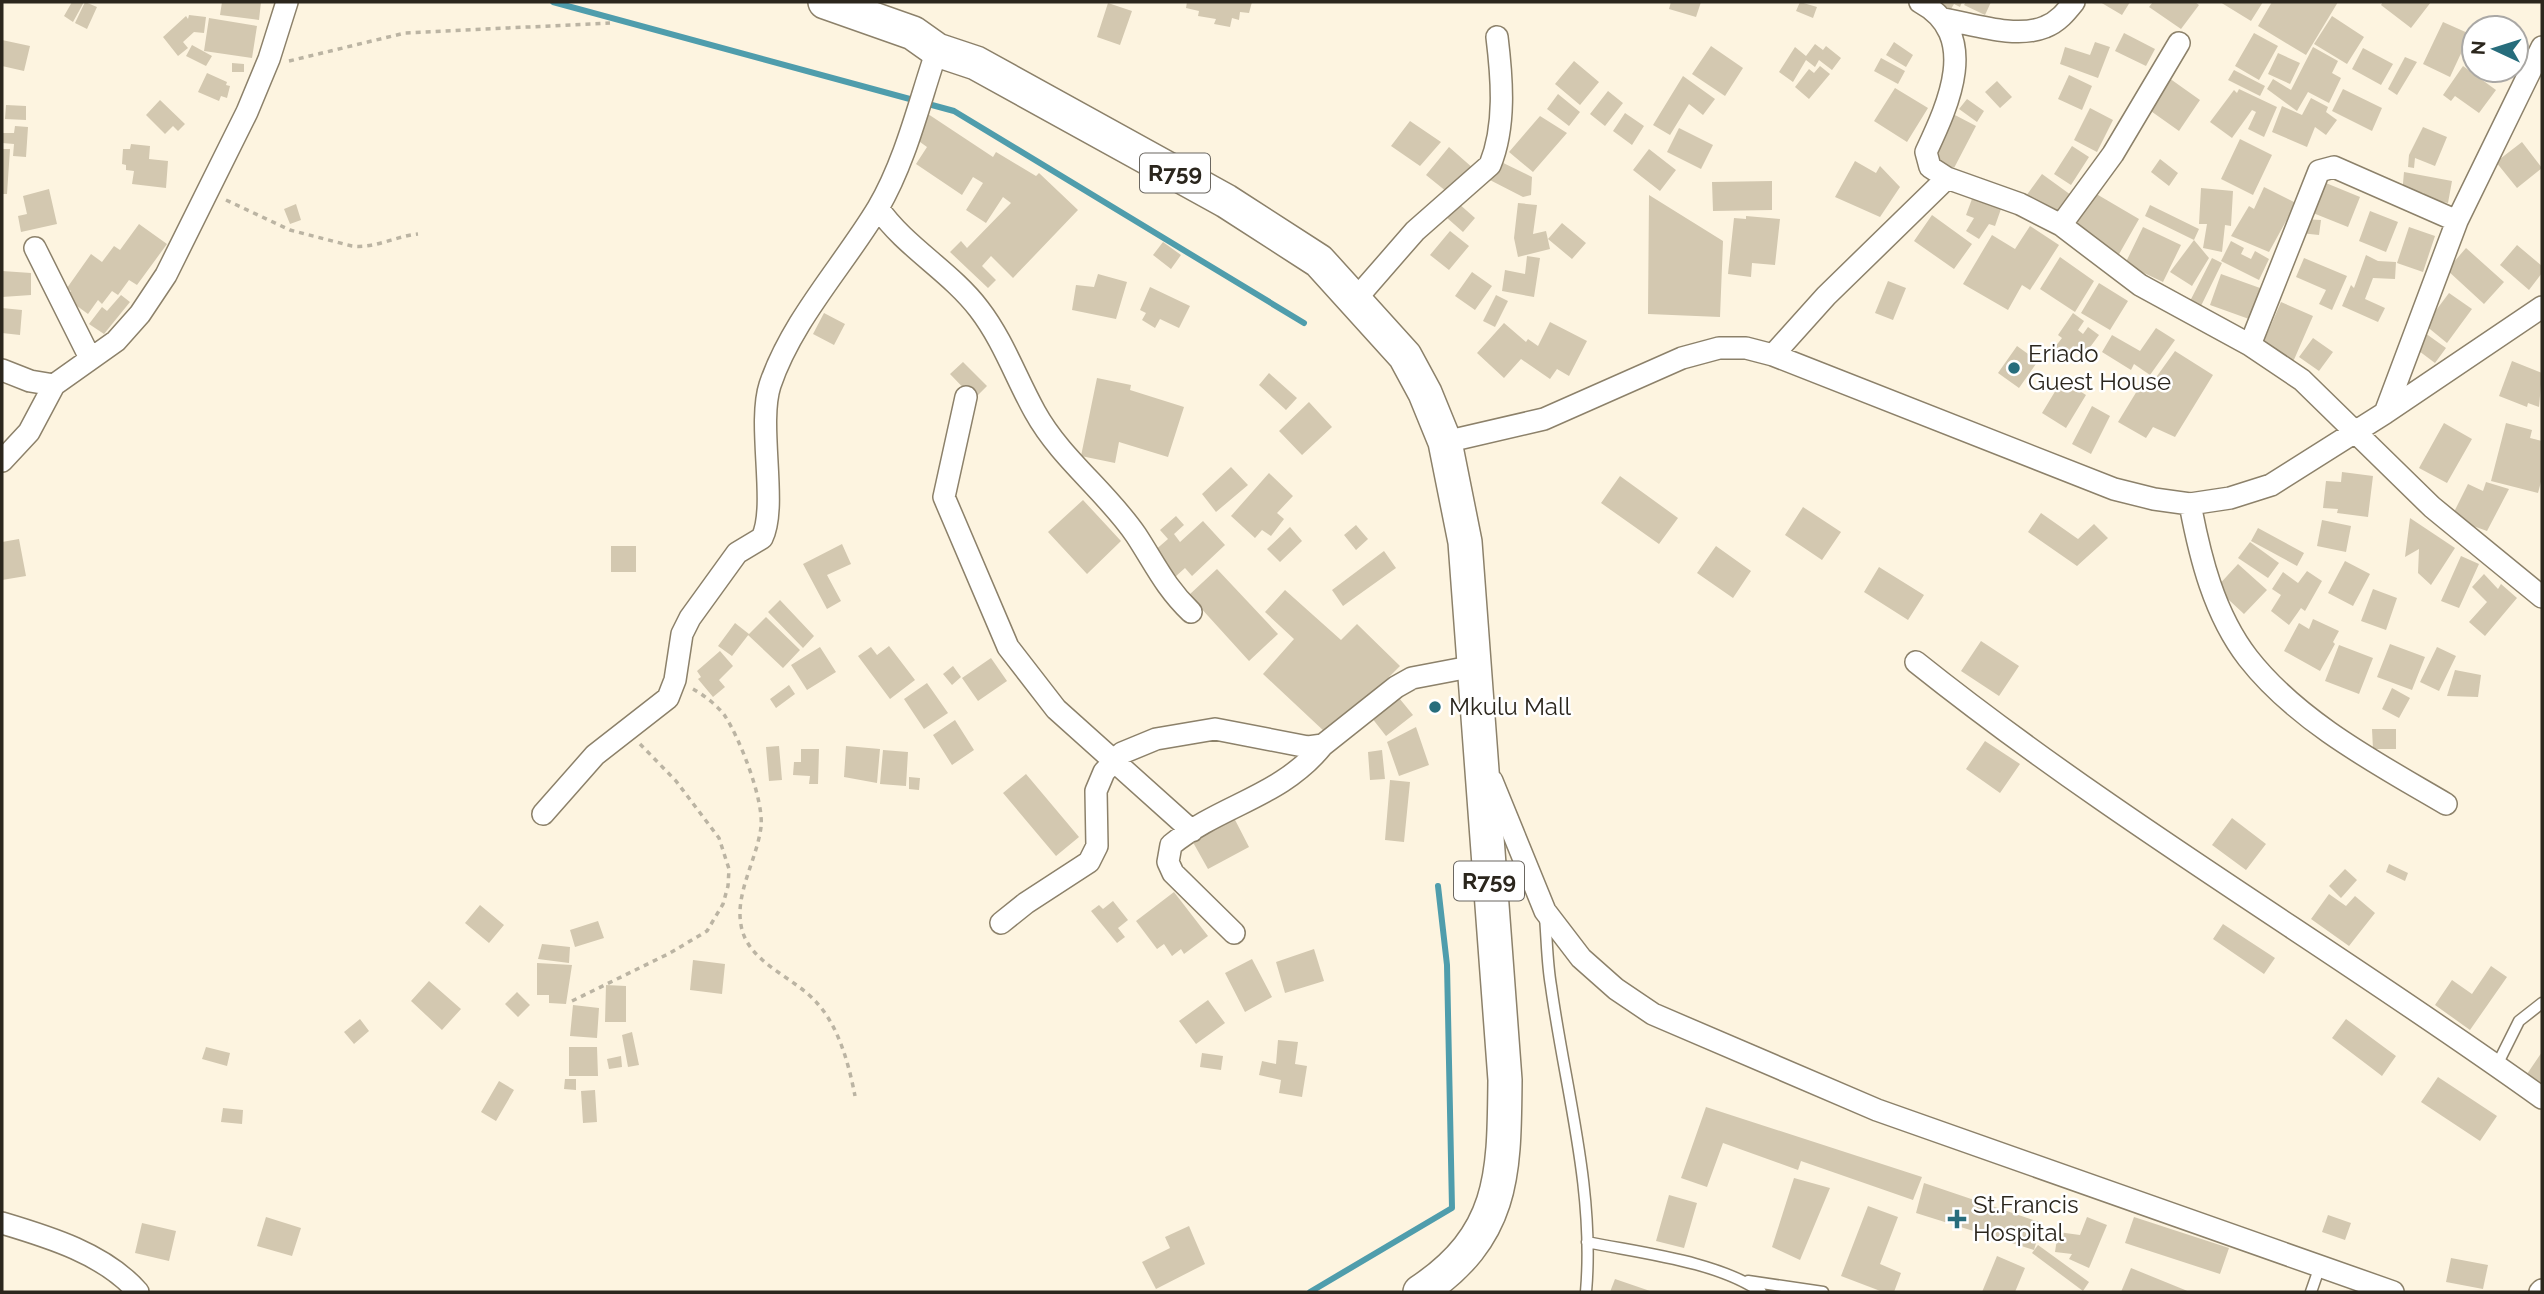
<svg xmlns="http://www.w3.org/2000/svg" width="2544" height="1294" viewBox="0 0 2544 1294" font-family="Raleway,sans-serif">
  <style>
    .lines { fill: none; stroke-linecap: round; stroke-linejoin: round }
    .stream { stroke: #4f9dac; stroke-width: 6 }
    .building { fill: #d3c8b0 }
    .lane-casing { stroke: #8c816a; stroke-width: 13 }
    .street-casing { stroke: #8c816a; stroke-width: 24 }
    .primary-casing { stroke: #8c816a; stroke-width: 36 }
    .path { stroke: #bbb4a3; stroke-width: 3.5; stroke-dasharray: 5 5; stroke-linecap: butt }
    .lane { stroke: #fff; stroke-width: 10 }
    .street { stroke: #fff; stroke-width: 21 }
    .primary { stroke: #fff; stroke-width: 33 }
    .poi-dot { fill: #276d7c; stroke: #fff; stroke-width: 2.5 }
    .labels { text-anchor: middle; stroke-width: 5; stroke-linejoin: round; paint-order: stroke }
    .shield { fill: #fff; stroke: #6b6761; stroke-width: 2 }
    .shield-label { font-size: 23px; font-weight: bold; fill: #2b261d }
    .poi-label { font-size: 24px; fill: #2b261d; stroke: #fff; text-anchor: start }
  </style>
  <rect width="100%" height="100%" fill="#fdf4e0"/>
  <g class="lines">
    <!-- stream -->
    <path class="stream" d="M553,2L954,111L1304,323
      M1310,1292L1452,1208L1447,965L1438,886"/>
  </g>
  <!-- building -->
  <path class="building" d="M72,2H84L73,22L64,16Z
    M85,2L97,7L87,29L75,23Z
    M222,2H261L259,20L220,15Z
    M1187,2H1252L1249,13L1240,12L1239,20L1232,18L1230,27L1214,24L1216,19L1198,16L1199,11L1186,8Z
    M1671,2H1701L1696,17L1669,9Z
    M1800,2L1817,7L1813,18L1796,11Z
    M1936,2H1962L1960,7L1954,4L1951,9Z
    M1966,2H1991L1985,15L1964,5Z
    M2100,2H2130L2122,15Z
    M2153,2H2195L2199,5L2181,29L2149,7Z
    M2220,2H2263L2251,21Z
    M2272,2H2338L2306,55L2258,26Z
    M2383,2H2431L2411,28L2381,5Z
    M1108,3L1132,11L1120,45L1097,37Z
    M189,15L206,17L204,33L194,32L183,42L188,48L178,56L163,37L186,16L188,19Z
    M2332,16L2364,37L2347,64L2314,44Z
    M209,18L257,26L252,58L204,51Z
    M2443,22L2470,34L2450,77L2423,64Z
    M2124,33L2155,49L2146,66L2115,51Z
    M2254,33L2278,46L2259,80L2235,66Z
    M2,40L30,46L24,71L2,66Z
    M1894,42L1913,55L1906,67L1886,55Z
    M2095,42L2110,47L2098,78L2060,64L2065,47L2090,55Z
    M1815,44L1823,50L1826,46L1841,58L1832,70L1819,60L1815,67L1806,60L1793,82L1779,72L1795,47L1806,56Z
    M192,45L212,56L206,66L186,56Z
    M1711,46L1743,68L1725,96L1692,74Z
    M2313,47L2338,61L2332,73L2341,78L2329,103L2308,92L2297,111L2267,89L2273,79L2291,90Z
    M2363,48L2393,64L2381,85L2352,69Z
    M2278,53L2300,63L2290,84L2268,74Z
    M2405,57L2417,62L2397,95L2388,89Z
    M1881,58L1905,71L1898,84L1874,71Z
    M1574,61L1599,82L1580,105L1555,84Z
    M232,63L244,64V72H232Z
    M1820,66L1830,74L1809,99L1795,87L1809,69L1814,73Z
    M2463,66L2496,90L2479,113L2455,96L2451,101L2443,95Z
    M2234,70L2265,86L2260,96L2228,80Z
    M207,73L227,82L226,85L230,86L227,98L221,96L219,101L198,92Z
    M2069,75L2092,86L2082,110L2058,99Z
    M1683,76L1715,99L1703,115L1689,104L1670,135L1653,125Z
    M2169,78L2200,100L2179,131L2148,109Z
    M1997,81L2012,97L2000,108L1985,92Z
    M1895,88L1928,108L1907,142L1874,121Z
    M2239,89L2277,107L2264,137L2248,129L2256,112L2252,110L2232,138L2210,122L2234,90L2237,93Z
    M2343,89L2382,108L2372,131L2332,111Z
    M1608,91L1623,103L1605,126L1590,114Z
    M1558,94L1580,112L1569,126L1547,109Z
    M2311,98L2328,107L2326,112L2337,120L2326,135L2315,127L2307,147L2272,132L2282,106L2302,115Z
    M1967,99L1984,111L1977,122L1959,109Z
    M160,100L185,124L178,131L173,126L165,134L146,115Z
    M6,105L26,106V120L5,119Z
    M2090,108L2113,120L2097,152L2074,140Z
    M1625,113L1644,126L1632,145L1613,131Z
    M928,114L993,157L996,152L1036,176L1039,173L1078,210L1013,278L991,256L982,266L996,280L988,288L950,252L961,241L967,248L1011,203L1003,197L986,223L966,210L983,183L973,177L962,195L916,164L927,147L913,137Z
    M1953,114L1976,126L1953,170L1930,158Z
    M1540,116L1567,133L1533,172L1509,152Z
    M1410,121L1441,142L1420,166L1391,146Z
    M15,126L28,127L26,157L13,156L14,144L2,143V133H14Z
    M2423,127L2447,137L2435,166L2415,158L2414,168L2408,167L2409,155Z
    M1679,128L1713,145L1701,169L1667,152Z
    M2240,139L2272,155L2253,195L2221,179Z
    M2522,142L2542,168L2517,188L2496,162Z
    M131,144L150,146L149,159L168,161L166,188L132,184L134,171L126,170V165L122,164L123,149H130Z
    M2072,146L2089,157L2071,185L2054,174Z
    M1449,147L1474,169L1452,196L1426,175Z
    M2,149H10L7,194H2Z
    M1649,149L1676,170L1660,191L1633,170Z
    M1495,159L1532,177L1531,195L1523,197L1486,178Z
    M2160,159L2178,173L2169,186L2151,172Z
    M1855,161L1876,173L1880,166L1900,187L1880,217L1835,197Z
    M2404,172L2452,181L2448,203L2423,198L2424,193L2416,192L2402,195Z
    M2042,174L2071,195L2056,217L2026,196Z
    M1772,181V210L1713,211L1712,182Z
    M2321,181L2360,197L2348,227L2308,211Z
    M2264,187L2296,203L2269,252L2231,236L2249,206L2254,209Z
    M2201,188L2233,191L2231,226L2225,225L2222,252L2203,248L2207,224H2199Z
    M49,189L57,224L21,232L18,216L27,214L23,196Z
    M2093,192L2139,219L2118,256L2071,229Z
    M1649,195L1723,241L1720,317L1648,314Z
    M1972,199L2001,209L1995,226L1989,224L1979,239L1966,231L1974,218L1966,215Z
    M1458,203L1475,218L1463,232L1446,217Z
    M1518,203L1537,205L1533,234L1546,231L1550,249L1518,257L1514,238Z
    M296,204L301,220L290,224L284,209Z
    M2150,205L2199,229L2194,240L2145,216Z
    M2370,211L2398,222L2386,252L2359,241Z
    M1932,215L1972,244L1954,269L1914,241Z
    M1746,216L1780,219L1775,265L1752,263L1751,277L1728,274L1734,218L1746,219Z
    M2301,219L2321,220L2319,235L2300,233Z
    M1562,223L1586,243L1572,259L1548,239Z
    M139,224L167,244L137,285L129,280L118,295L112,291L102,304L98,300L88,314L66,298L71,291L67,288L91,254L102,262L114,246L120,250Z
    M2030,226L2059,245L2030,290L2022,285L2008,310L1963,284L1992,235L2015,249Z
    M2143,227L2181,245L2163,282L2125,264Z
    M2409,227L2435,236L2423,272L2397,263Z
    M1450,231L1469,246L1449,270L1430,255Z
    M2194,240L2209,258L2192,286L2170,272Z
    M2231,241L2244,248L2241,254L2251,259L2255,251L2269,259L2259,280L2221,261Z
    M1163,242L1181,255L1171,269L1153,255Z
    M2517,245L2542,266V273L2529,290L2500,265Z
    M2466,248L2504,282L2484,304L2447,270Z
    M2366,255L2378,261L2396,262L2395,279L2373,278L2365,299L2385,308L2378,322L2342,306L2351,285L2354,288Z
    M1527,256L1540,258L1534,297L1502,291L1505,270L1525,274Z
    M2060,257L2094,281L2075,312L2040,289Z
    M2212,258L2222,263L2199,310L2188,305Z
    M2304,258L2347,276L2332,310L2319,304L2326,290L2296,277Z
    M2,271L31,273V295L2,297Z
    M1472,272L1492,286L1475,310L1455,296Z
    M1098,274L1127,282L1116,319L1072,310L1076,285L1094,287Z
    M2221,274L2260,288L2249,319L2210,305Z
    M1888,281L1906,288L1893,320L1875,313Z
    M2099,283L2128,301L2110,330L2081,313Z
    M1150,287L1190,306L1179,328L1160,319L1155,328L1142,320L1146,313L1140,310Z
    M2449,293L2472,309L2447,343L2425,325Z
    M121,295L130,302L104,334L89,324L102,307L107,311Z
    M1496,295L1508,301L1495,327L1483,321Z
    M2281,302L2313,316L2293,362L2261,348Z
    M2,308L22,310L20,335L2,333Z
    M824,313L845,324L834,345L813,334Z
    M2073,313L2084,321L2078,330L2083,334L2088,327L2099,335L2085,354L2073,346L2064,359L2052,351L2062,338L2058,335Z
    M1550,322L1587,341L1569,376L1557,369L1550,379L1521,359L1504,378L1477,353L1504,323L1526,342L1528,339L1538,346Z
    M2156,328L2175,340L2150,375L2134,364L2131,370L2102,352L2112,335L2140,351Z
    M2425,333L2446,348L2435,363L2415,348Z
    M2313,338L2333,352L2319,371L2299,357Z
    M2017,346L2038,361L2019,388L1998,373Z
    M2175,351L2213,375L2175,437L2153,427L2146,438L2118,422L2140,386L2147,390Z
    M2512,361L2542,373L2539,407L2528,403L2527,407L2499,396Z
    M963,362L987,386L974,399L950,374Z
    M1269,373L1297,398L1286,410L1259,385Z
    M1097,378L1131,385L1130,390L1184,407L1168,457L1119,442L1115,463L1081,456Z
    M2062,380L2086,395L2066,428L2042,413Z
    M1309,402L1332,427L1302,455L1279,431Z
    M2092,406L2110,416L2091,454L2072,444Z
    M2444,423L2472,439L2447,483L2419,468Z
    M2506,423L2532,430L2530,438L2542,441V478L2538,493L2491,481Z
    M1231,467L1248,485L1216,512L1202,494Z
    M2342,472L2373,476L2368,517L2337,513L2338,509L2323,508L2326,481L2341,482Z
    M1269,473L1293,496L1277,513L1284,519L1271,536L1262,530L1255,538L1231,516Z
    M1620,476L1678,518L1659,544L1601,503Z
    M2486,482L2509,489L2487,531L2451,518L2468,484L2483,491Z
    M1083,500L1121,541L1087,574L1048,532Z
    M1803,507L1841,532L1822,560L1785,535Z
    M2041,513L2078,539L2094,524L2108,538L2077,566L2028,532Z
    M1176,516L1184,525L1174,534L1180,542L1203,521L1225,545L1192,576L1185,568L1175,577L1153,552L1168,539L1160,530Z
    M2410,518L2455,548L2431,585L2418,573L2419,549L2405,557Z
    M2322,520L2351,526L2346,552L2317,546Z
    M1356,525L1368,539L1356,550L1344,535Z
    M1290,527L1302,541L1280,562L1267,549Z
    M2258,528L2304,553L2297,566L2251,541Z
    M19,539L26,576L2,580V542Z
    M2250,542L2279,563L2268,578L2238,558Z
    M842,544L851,564L827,575L841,601L827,609L803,564Z
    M611,546H636V572H611Z
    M1716,546L1751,571L1733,598L1697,573Z
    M1384,551L1396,568L1343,606L1332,590Z
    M2461,556L2479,564L2459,608L2441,601Z
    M2345,561L2370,574L2353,606L2328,593Z
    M2238,564L2267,590L2244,614L2216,588Z
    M1879,567L1924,595L1908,620L1864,592Z
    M1217,569L1278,634L1249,661L1189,595Z
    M2307,571L2322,581L2305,611L2301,608L2289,625L2271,611L2281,595L2272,589L2283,572L2298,583Z
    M2484,574L2498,589L2501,584L2517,598L2485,636L2469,622L2487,602L2472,587Z
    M2373,589L2397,598L2386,630L2361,621Z
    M1285,590L1341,640L1357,624L1400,666L1366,700L1326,733L1263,674L1294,639L1265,612Z
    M780,600L814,636L803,648L768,612Z
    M766,617L800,650L783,668L748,635Z
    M2313,619L2339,631L2333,642L2335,644L2320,671L2284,651L2299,623L2309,629Z
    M735,623L749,634L732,656L718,646Z
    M1981,641L2019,666L1999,696L1961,671Z
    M2390,644L2425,657L2412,690L2377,677Z
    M2339,645L2373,658L2359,694L2325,681Z
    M889,646L915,680L890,699L858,656L871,647L877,655Z
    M820,647L836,672L807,690L791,665Z
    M2437,647L2456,656L2439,691L2420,682Z
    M720,651L733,666L719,680L725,687L713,697L698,679L701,677L697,671Z
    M991,658L1007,681L978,701L962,678Z
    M953,666L961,677L952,685L943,674Z
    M2455,670L2481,675L2478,697L2447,696Z
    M927,683L948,713L924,729L904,699Z
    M789,685L795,694L776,708L770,699Z
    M2392,688L2410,698L2399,718L2382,709Z
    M1395,693L1413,715L1386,736L1368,713Z
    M955,720L974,750L952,765L933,735Z
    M1416,727L1429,765L1399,776L1387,742Z
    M2372,729H2396V749H2373Z
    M1985,741L2020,764L2000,793L1966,769Z
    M779,746L782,780L769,781L766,747Z
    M846,746L880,749L877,783L844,777Z
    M801,749H819L818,784H809L810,776L793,775L794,762H801Z
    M883,750L908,752L906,786L880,784Z
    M1382,750L1385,779L1370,780L1368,752Z
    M1026,774L1079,837L1056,856L1003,793Z
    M909,777L920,778L919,790L909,789Z
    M1390,780L1410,782L1404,842L1385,840Z
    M1232,814L1249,847L1208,869L1190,837Z
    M2232,818L2266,844L2246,870L2212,845Z
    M2389,864L2408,873L2405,881L2386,872Z
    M2345,869L2357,880L2341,898L2329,886Z
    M1174,892L1208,936L1184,954L1181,949L1172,956L1164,944L1157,949L1136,921Z
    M2329,894L2346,906L2355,896L2375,913L2349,946L2311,919Z
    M1113,901L1128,920L1118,928L1125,937L1117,943L1091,911L1099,905L1103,909Z
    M480,905L504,925L489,943L465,923Z
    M598,921L604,938L575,947L570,930Z
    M2223,924L2275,958L2264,974L2213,939Z
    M542,944L570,947L569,963L538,959Z
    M1314,949L1324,981L1285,993L1276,962Z
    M1252,959L1272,997L1245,1012L1225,973Z
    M693,960L725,964L722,994L690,990Z
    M537,963L572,965L566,1004L549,1003V995H537Z
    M2491,966L2507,977L2470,1030L2435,1005L2452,980L2472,994Z
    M429,981L461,1009L442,1030L411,1001Z
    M606,985L626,986V1022H605Z
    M517,992L530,1005L518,1017L505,1004Z
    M1208,1000L1225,1023L1196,1044L1179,1021Z
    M573,1005L599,1008L597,1038L570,1036Z
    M360,1019L369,1031L354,1044L344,1032Z
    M2346,1019L2396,1056L2382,1076L2332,1038Z
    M632,1032L639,1065L628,1067L622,1035Z
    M1278,1040L1298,1042L1295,1064L1307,1066L1302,1097L1279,1093L1281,1080L1259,1075L1262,1061L1276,1064Z
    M206,1047L230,1053L227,1066L202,1059Z
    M569,1047H597L598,1076H569Z
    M2542,1052V1085L2527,1074Z
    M1202,1053L1223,1056L1221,1070L1200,1067Z
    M621,1056L622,1067L609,1069L607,1059Z
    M2438,1077L2497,1116L2480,1141L2421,1102Z
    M565,1079H576V1090L564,1089Z
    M499,1081L514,1090L496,1121L481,1112Z
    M595,1090L597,1122L583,1123L581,1091Z
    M1706,1107L1922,1177L1913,1200L1801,1161L1798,1170L1723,1143L1707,1187L1681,1178Z
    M223,1108L243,1110L242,1124L221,1122Z
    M1794,1178L1830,1188L1800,1260L1772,1247Z
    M1924,1183L2042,1223L2034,1250L1916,1213Z
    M1669,1195L1697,1203L1684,1248L1656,1241Z
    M1868,1206L1898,1217L1880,1264L1901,1273L1894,1292H1883L1841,1276Z
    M2328,1215L2351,1223L2345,1240L2322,1232Z
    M266,1217L301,1228L292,1256L257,1246Z
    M2087,1217L2107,1225L2089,1268L2069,1259L2072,1254L2055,1252L2058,1232L2080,1235Z
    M2134,1217L2229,1248L2220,1274L2125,1243Z
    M142,1223L176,1231L169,1261L135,1253Z
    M1189,1226L1205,1264L1156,1289L1142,1262L1170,1248L1165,1237Z
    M2038,1245L2089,1282L2083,1291L2032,1253Z
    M1997,1256L2025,1268L2015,1292H1982Z
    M2451,1258L2488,1265L2483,1289L2446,1282Z
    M2131,1268L2190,1292H2121Z
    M1615,1279L1653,1292H1610Z"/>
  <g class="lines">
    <!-- lane casing -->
    <g class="lane-casing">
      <path id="lane" d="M1545,917C1547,940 1547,963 1551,986C1565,1088 1595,1189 1586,1292
        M2497,1065L2519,1021L2542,1003
        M1587,1242C1640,1253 1717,1261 1761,1292
        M1748,1281L1823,1292
        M2311,1292L2320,1266"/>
    </g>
    <!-- street casing -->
    <g class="street-casing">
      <path id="street" d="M1920,2C1981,35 1948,105 1926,152L1930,167L1947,178L2020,204L2061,225L2140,285L2250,345L2302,380L2432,507L2542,597
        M1944,19C1973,24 2016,39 2045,27C2058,22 2066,12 2074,2
        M878,208C905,247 950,271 979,309C1003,340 1016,378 1035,412C1061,459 1106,491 1136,535C1155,564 1165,587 1191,612
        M2061,225L2113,154L2179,43
        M35,248L90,358
        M1354,301L1415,231L1490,165C1506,126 1502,78 1497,37
        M2250,345L2319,171L2334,167L2457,221
        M1773,355L1826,296L1947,178
        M2,370L30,381L54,385
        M966,397L944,497L1008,647L1056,709L1192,831
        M2385,413L2457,221L2542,47
        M1445,442L1544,419L1682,358L1719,348H1746L1773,355L2114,489L2154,499L2190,504L2230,498L2271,485L2385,413L2542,307
        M2,461L29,432L54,385L116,341L140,314L166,275L247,112L269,59L287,2
        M2190,504C2200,557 2214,614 2248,658C2298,722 2378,764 2446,804
        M1916,662C2115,821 2335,949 2542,1098
        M1492,781L1545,911L1581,958L1616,989L1653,1014L1877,1110L2393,1292
        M543,814L595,755L668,698L675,680L682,634L690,618L737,553L762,538C778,506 757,425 770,385C792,320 843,266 878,208C906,160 919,103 937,50
        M1001,923L1026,903L1089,862L1097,846L1096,791L1104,772L1122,753L1156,739L1215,729L1308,747L1323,745L1396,687L1412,678L1475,666
        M1234,933L1173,873L1168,862L1171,845C1223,803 1280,798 1323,745
        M2,1223C49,1237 105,1254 138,1292
        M2540,1292L2542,1290"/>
    </g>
    <!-- primary casing -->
    <g class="primary-casing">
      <path id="primary" d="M825,2L913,33L937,50L976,63L1226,201L1319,261L1405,356L1425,393L1445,442L1465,542L1505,1080C1504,1174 1505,1235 1420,1292"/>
    </g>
    <!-- path -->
    <path class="path" d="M289,61L405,33L610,23
      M226,200L290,230L352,246C374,249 396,236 418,234
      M693,689C704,695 718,706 725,716C740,739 764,800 761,827C757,859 735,893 741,925C747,963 795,977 817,1003C839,1027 849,1065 855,1096
      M572,1001L670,953L707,931L723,904L728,886L729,869L719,838L676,781L640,744"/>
    <!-- lane -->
    <use href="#lane" class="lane"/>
    <!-- street -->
    <use href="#street" class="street"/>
    <!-- primary -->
    <use href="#primary" class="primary"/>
  </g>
  <!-- markers -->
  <g class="poi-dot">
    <circle cx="2014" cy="368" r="7"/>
    <circle cx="1435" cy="707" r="7"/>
    <path d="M1953.5 1208.5h7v7h7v7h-7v7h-7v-7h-7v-7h7z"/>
  </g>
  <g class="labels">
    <!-- shield labels -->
    <g class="shield">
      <rect x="1140" y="153.5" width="70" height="39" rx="5"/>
      <rect x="1454" y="861.5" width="70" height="39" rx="5"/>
    </g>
    <g class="shield-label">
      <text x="1175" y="181">R759</text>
      <text x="1489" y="889">R759</text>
    </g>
    <!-- poi labels -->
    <g class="poi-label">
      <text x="2028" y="362">Eriado<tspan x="2028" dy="28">Guest House</tspan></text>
      <text x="1449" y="715">Mkulu Mall</text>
      <text x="1973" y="1213">St.Francis<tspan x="1973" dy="28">Hospital</tspan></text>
    </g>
  </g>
  <!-- border -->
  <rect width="2544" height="1294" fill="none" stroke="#2b261d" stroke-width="7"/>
  <!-- north arrow -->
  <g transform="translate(2495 49) rotate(274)"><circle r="33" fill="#ffffff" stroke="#aaa8a5" stroke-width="2"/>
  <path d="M0-5L12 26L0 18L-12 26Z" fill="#276d7c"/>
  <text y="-10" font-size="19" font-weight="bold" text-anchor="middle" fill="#2b261d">N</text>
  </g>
</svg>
